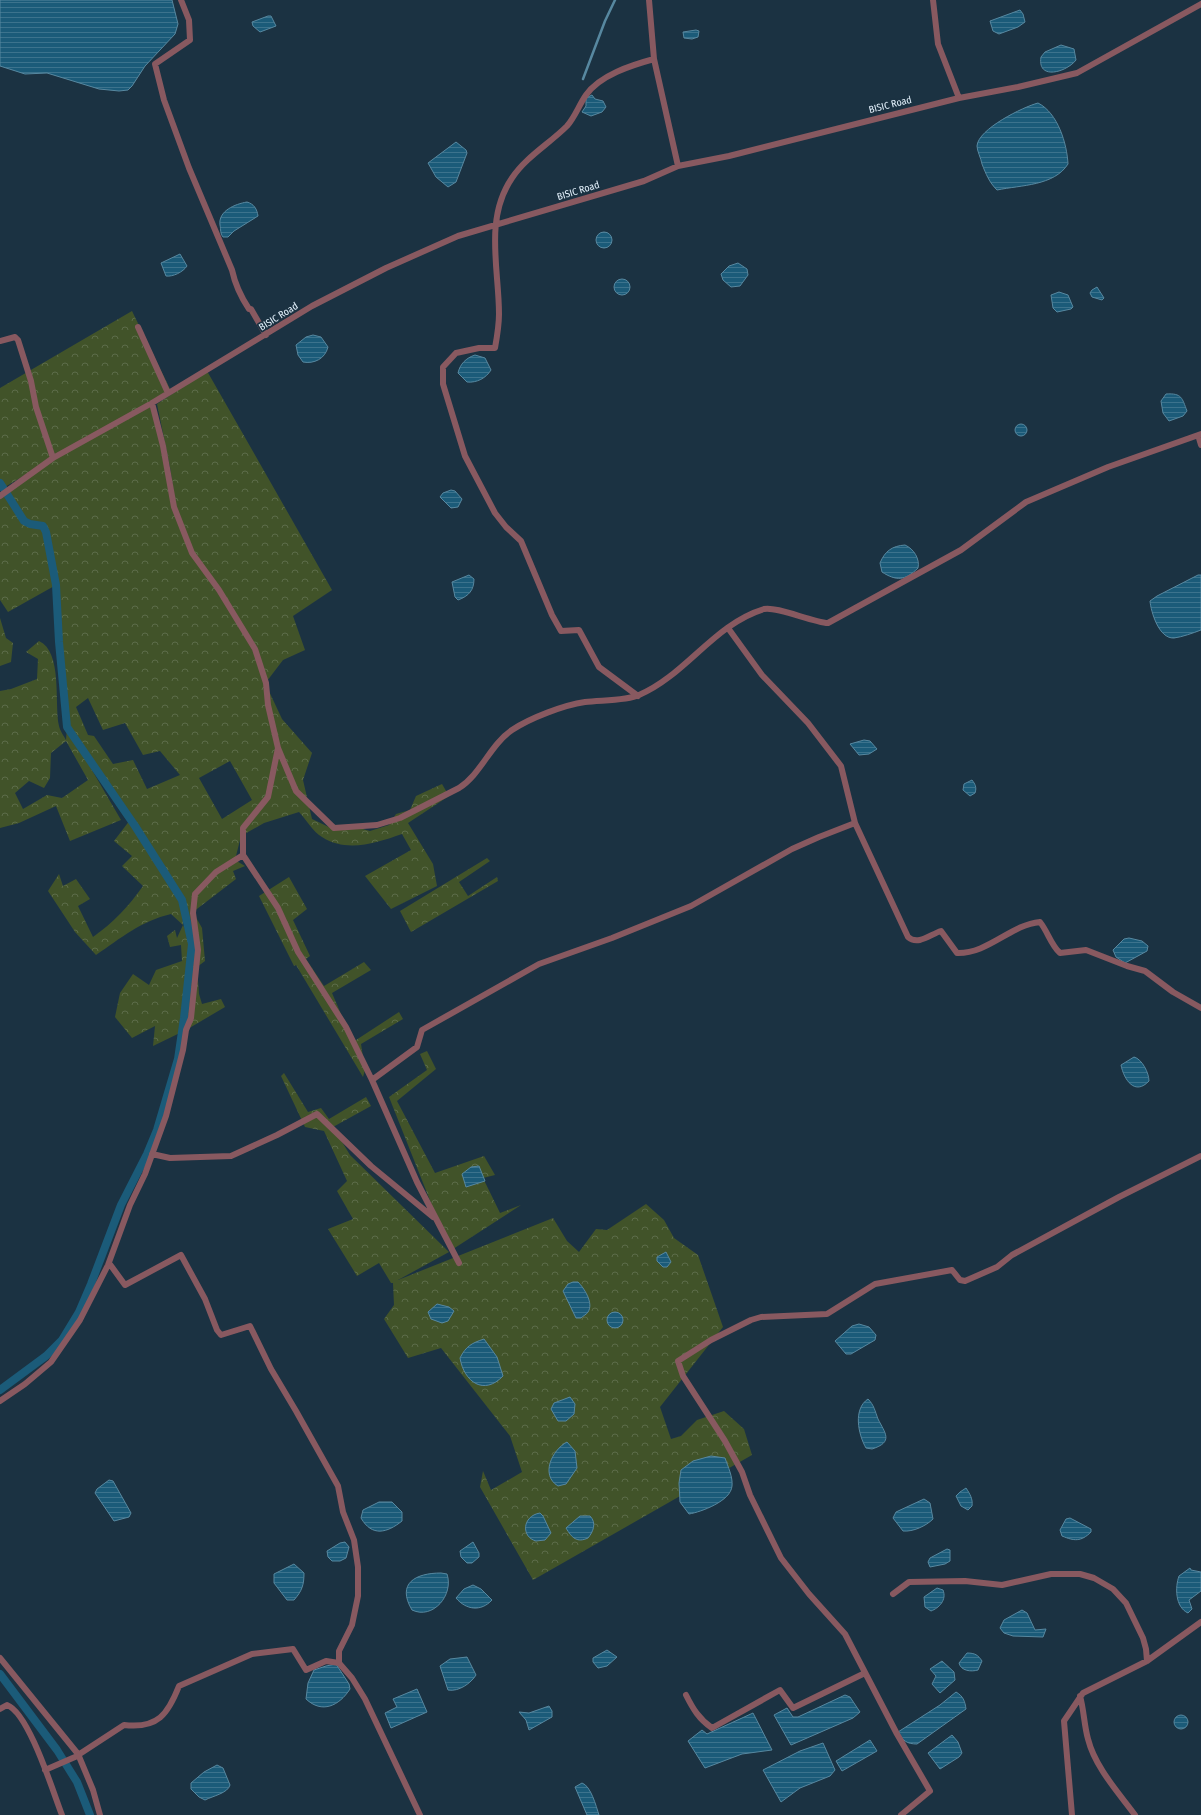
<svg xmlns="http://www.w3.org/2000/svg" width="1201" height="1815" viewBox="0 0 1201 1815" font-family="'Fira Sans Condensed',sans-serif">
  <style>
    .forest { fill: url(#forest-crowns); fill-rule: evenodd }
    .water { fill: url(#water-rules); stroke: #5788a0 }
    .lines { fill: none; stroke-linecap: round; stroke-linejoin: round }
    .stream { stroke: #5788a0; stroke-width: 2.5 }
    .canal { stroke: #1b5b79; stroke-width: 8 }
    .street { stroke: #885960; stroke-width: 6 }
    .labels { text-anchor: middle; stroke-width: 3.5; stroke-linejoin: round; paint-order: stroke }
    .street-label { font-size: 10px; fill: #e3f1fc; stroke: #1b3242 }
  </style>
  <defs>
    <pattern id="forest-crowns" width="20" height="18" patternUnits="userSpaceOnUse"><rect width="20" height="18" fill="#415329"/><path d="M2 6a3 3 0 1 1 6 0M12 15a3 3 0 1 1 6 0" fill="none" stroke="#5c6c49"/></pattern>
    <pattern id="water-rules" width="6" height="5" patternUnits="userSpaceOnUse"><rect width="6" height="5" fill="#1b5b79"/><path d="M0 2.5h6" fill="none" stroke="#3c738d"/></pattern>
  </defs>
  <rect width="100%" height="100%" fill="#1b3242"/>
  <!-- forest -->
  <path class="forest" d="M132,311L170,389L152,403L174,507L192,553L255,649L267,687L282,719L312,753L303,780L312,819L335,830L352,826L370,831L389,825L396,814L410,810L416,796L442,784L449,796L408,823L433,864L437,886L391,909L365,876L411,850L402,834C376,843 347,853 322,837C313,832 306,819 299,812L264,823L241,836L235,860L245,866L233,871L236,879L193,912L202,928L205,961L197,967L199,994L202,1004L221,999L225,1007L186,1030L153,1046L155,1026L132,1038L115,1017L120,993L133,974L149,985L156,970L182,961L181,945L170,947L167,936L175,930L177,938L183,925L171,914C141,921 121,938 96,955L75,932L48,891L59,874L63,886L76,879L90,899L78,906L93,937C113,923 129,906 143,886L122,866L132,856L114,841L130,820L71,734L121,820L70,841L56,806L19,823L0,828V691L11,689L37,679L38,659L26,652L39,641C63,652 54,703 59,726C60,731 64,736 66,740L67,727L56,585L8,612L0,600V498L50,460L0,490V388ZM88,698L103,730L125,723L143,755L160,751L180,775L147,789L133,760L113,764L94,736L88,735L76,707ZM66,741L88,780L62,798L47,795L23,809L15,793L29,781L44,788L50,778L51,753ZM230,761L252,800L222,819L199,778ZM182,904H183L191,941L183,925Z
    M207,371L332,590L293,616L305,650L283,660L267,681L257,647L194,552L176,507L170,467L157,404Z
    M0,618L6,638L13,643L11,662L0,666Z
    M487,858L490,861L459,882L468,896L497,877L498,881L411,932L400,911Z
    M289,877L307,909L293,920L310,956L306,959L324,986L364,962L371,970L332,993L353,1042L399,1012L403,1019L361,1044L365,1070L363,1077L296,965L294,966L259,896Z
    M427,1051L436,1069L397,1101L435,1173L484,1156L495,1175L483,1178L500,1213L521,1205L450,1251L389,1097L427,1070L420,1054Z
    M284,1073L308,1112L321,1108L329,1119L366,1097L371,1106L333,1127L350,1155L449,1252L398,1280L553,1218L567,1241L579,1252L596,1229L607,1230L646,1204L664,1220L674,1238L698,1255L723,1327L660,1407L671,1439L681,1436L697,1420L724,1411L744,1429L752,1455L533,1580L480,1487L483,1471L491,1490L522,1472L510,1436L441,1348L408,1358L384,1319L394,1305L393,1283H391L379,1263L357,1276L328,1229L353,1219L337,1191L347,1181L324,1131L305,1127L281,1076Z"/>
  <!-- water -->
  <path class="water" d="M0,0H172L178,24L175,34L145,66L132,86L128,90L119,91L99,89L47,73L25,74L0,66Z
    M1020,10L1023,14L1025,22L1018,27L999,34L993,31L990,21Z
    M268,16H271L276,26L260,32L253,26L252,22Z
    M696,30L699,31L698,37L692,39L684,38L683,32Z
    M1061,45L1074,49L1076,60C1067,72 1037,81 1041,57L1045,52Z
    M592,95L595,99L603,101L606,107L602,112L591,116L582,112L586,106V98Z
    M1038,103C1058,113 1067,144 1068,164C1054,186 1021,185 997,190C989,182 986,174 982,164C981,158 977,151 977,146C978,129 1023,107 1038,103Z
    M456,142L466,150L467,153L456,182L448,187L436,177L428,163Z
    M247,202C254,204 257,209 258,216L234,231L228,237H223C220,233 221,230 220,225C218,211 235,204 247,202Z
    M596 240a8 8 0 1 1 16 0a8 8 0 1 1-16 0Z
    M180,254L187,266C183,272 173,277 166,276L161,263Z
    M738,263L747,269L748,275L740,286L731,287L723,280L721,274L729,266Z
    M614 287a8 8 0 1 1 16 0a8 8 0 1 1-16 0Z
    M1097,287L1104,298L1102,300L1092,297L1090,293L1092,290Z
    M1059,292L1068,295L1073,307L1071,309L1057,312L1053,308L1051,295Z
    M313,335L321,337L328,347C325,359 314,364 303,362L298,355L296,345L306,337Z
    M475,355L485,358L491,370C486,378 477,383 467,382L458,373C460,364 466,358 475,355Z
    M1166,394C1182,393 1182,398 1187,411L1183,416L1169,421L1163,413L1161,401Z
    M1015 430a6 6 0 1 1 12 0a6 6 0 1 1-12 0Z
    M451,490L455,491L462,499L458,507L451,508L440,497L443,493Z
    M905,545C914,549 920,559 918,568C905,581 896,581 882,572L880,563C885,551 892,546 905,545Z
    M469,575L474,579C474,590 469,596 458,600L455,597L452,582Z
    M1198,575H1201V630C1193,633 1182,637 1174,638C1159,639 1151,612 1150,601L1157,596Z
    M864,740L870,741L877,749L869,754L859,755L850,744Z
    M972,780C975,784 977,787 975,793L970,796L963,790L964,784Z
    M1129,938L1142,941L1148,946L1147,951L1125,963L1116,957L1113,950L1124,939Z
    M1134,1057C1142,1059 1149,1073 1149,1081C1135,1096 1124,1080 1121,1065Z
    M479,1166L485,1181L466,1187L462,1174L471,1167Z
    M666,1252L671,1262L667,1267H663L657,1261V1257Z
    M573,1282H578C584,1288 594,1303 588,1312C587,1314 583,1316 581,1318H576L563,1291L568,1284Z
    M437,1304L449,1307L454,1311L448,1321L442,1323L431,1319L428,1312Z
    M607 1320a8 8 0 1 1 16 0a8 8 0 1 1-16 0Z
    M859,1324L869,1327L876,1335L875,1340L851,1354H846L835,1341L852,1326Z
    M484,1339L497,1357L503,1376C484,1396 464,1382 460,1358C466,1346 472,1343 484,1339Z
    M570,1397L575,1404L574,1414L566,1421H558L551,1409L554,1403Z
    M868,1399C874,1405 875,1411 878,1419C885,1433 894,1442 872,1449L866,1448C858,1434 853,1409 868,1399Z
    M567,1442L575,1451L577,1468L566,1484L558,1486C540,1475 552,1450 567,1442Z
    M711,1456L725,1458C728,1467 733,1477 732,1486C731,1501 701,1512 689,1514L680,1502L679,1483L681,1470L693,1461Z
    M109,1480L113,1481L131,1513L129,1517L114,1521L95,1493L97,1489Z
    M966,1488C970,1494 973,1499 972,1506L968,1510L961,1506L956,1496L960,1492Z
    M924,1499L930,1503L933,1519C926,1526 913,1532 903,1531L893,1518L896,1512Z
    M379,1502H392L402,1512V1521C387,1533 372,1537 361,1518L363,1510Z
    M540,1513L543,1516L551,1533L545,1540L536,1541C521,1537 522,1516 540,1513Z
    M580,1516H590C597,1523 593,1532 588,1538C577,1543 572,1538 566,1528Z
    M1070,1518L1091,1529V1532C1081,1542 1074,1541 1062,1536L1060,1530L1066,1519Z
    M345,1542L349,1547L346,1558L340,1561H332L328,1557L327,1551L340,1543Z
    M473,1542L479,1553V1557L472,1563H467L461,1557L460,1551Z
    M947,1549L950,1550V1561L945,1564L930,1567L928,1562L930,1558Z
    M294,1564L304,1573C304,1585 302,1591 294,1600H287L274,1583V1574Z
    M1190,1568L1191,1570L1201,1572V1591L1189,1600L1192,1609L1188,1613C1175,1607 1175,1587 1179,1576Z
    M441,1573L447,1574C454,1595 433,1620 412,1610C396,1583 416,1573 441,1573Z
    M473,1585L481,1589L492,1600C481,1612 466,1610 456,1598L464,1589Z
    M937,1588L943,1590C947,1600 939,1608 931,1611L925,1607L924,1597Z
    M1022,1610L1027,1613L1035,1630L1046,1629L1043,1637L1013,1636L1004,1633L1000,1628L1004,1620Z
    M607,1650L617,1657L607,1666L598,1668L593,1662V1658Z
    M967,1653C975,1653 978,1655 982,1661L978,1670C971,1672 961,1671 959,1663Z
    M467,1657L476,1675C471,1683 459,1692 448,1690L440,1666L450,1659Z
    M942,1661L954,1672L955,1680L940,1693L932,1684L936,1676L930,1669Z
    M336,1664L349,1684L350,1689C339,1706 322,1714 306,1699L308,1683L314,1670L326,1666Z
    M417,1689L427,1712L391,1728L385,1713L397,1707L393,1699Z
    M956,1692C963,1696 965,1701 966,1709L917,1744C907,1744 903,1741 898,1732L940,1705Z
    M845,1695L850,1697L860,1712L853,1718L791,1745L774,1715L787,1708L793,1717H798Z
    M549,1706L552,1711V1717L529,1730L526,1720L519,1712L529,1713Z
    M753,1713L772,1750L742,1754L705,1768L688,1741L702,1730L707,1734Z
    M1174 1722a7 7 0 1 1 14 0a7 7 0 1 1-14 0Z
    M952,1735L958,1742L962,1753L959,1757L940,1769L928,1753Z
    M870,1740L877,1751L842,1771L836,1761Z
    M823,1743L835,1770L830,1776L800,1788L781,1802L763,1770L800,1751Z
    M217,1765L223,1768L230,1785C228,1793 213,1796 205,1800L199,1797L191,1789V1783L204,1772Z
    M582,1783C591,1786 596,1806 599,1815H587L575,1787Z"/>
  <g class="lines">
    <!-- stream -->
    <path class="stream" d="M583,79L605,21L615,0"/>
    <!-- canal -->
    <path class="canal" d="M0,483L24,521L30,524L43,526L46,532L56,585L59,642L67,727L135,826L182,900L192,944L184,1018L178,1059L157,1130L147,1154L121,1205L91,1284L79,1312L62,1340L46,1356L0,1390
      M0,1674L57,1750L77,1782L90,1815"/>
    <!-- street -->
    <path class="street" d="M181,0L189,20L190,40L155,64L164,100L189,168L232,270C235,284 241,297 249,309H251L266,335
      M649,0L654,59L678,166
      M933,0L938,44L959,98
      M138,327L168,393
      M0,341L15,337L18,340L31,381L36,407L53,458
      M152,403L163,446L174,507L192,553L219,590L255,649L266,683L268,705L278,748L296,791L334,828L377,825L400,818L459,788C481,774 490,745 512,730C530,718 564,705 585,702C601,700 626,701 639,695C686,675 714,624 764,609C776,606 812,622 828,623L961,550L1026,502L1108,467L1201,434
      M1198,435L1201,445
      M0,496L53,458L152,403L312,306L386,268L458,236L644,181L678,166L729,156L959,98L1018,87L1077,73L1201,4
      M728,628L762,675L808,723L841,766L855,823L908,937C918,946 931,934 941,931L957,953C988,954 1010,925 1040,922C1048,932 1051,945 1060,953L1086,950L1127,966L1145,971L1173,992L1201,1008
      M638,696L599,667L579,630L561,631L552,615L521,541L506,527L495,513L465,456L443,384V367L456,353L479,348H495C497,337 499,325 499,314C499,269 484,219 512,178C526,157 549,144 567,126C575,117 579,105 586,95C600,75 632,65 654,59
      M278,748L268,797L243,828V855L278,908L298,952L346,1027L372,1080L417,1182L459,1263
      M372,1080L417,1047L422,1030L539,964L612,938L691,906L792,849L819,837L855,823
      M152,1154L170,1158L231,1156L277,1135L317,1114L371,1166L433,1217
      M109,1263L125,1285L181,1255L205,1299L217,1330L221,1335L250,1326L271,1369L296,1411L338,1486L343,1512L354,1540L358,1567V1596L352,1625L339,1651V1663L352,1678L365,1699L420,1815
      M0,1401L25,1384L51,1362L80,1320L108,1265L130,1205L145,1174L166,1116L183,1050L186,1030L191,1018L198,950L193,913L195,894L216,872L243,855
      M893,1594L909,1582L965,1581L1002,1585L1051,1574H1080L1094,1578L1113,1589L1126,1603L1143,1638L1146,1649L1147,1661
      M0,1658L78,1754L93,1790L100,1815
      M686,1695C693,1709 699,1719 712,1728L780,1690L793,1708L865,1673
      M1080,1696C1084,1710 1084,1725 1088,1739C1095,1767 1118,1792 1135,1815
      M0,1709L7,1705C29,1713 53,1792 62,1815
      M45,1770L75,1757L124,1725C158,1729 168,1714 179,1686L252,1654L293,1649L306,1670L326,1661L339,1663
      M901,1815L930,1791L897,1734L845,1634L809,1594L781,1558L750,1495L742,1472L725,1441L683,1376L678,1361L711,1340L751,1320L761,1317L827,1314L875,1284L952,1270L960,1280L965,1281L997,1267L1012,1255L1119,1197L1201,1156
      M1072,1815L1064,1721L1083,1693L1147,1661L1201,1622"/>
  </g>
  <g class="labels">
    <!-- street labels -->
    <g class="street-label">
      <text transform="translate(890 104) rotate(-14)" y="4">BISIC Road</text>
      <text transform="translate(578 190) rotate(-17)" y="4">BISIC Road</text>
      <text transform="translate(278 316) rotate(-32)" y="4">BISIC Road</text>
    </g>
  </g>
</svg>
